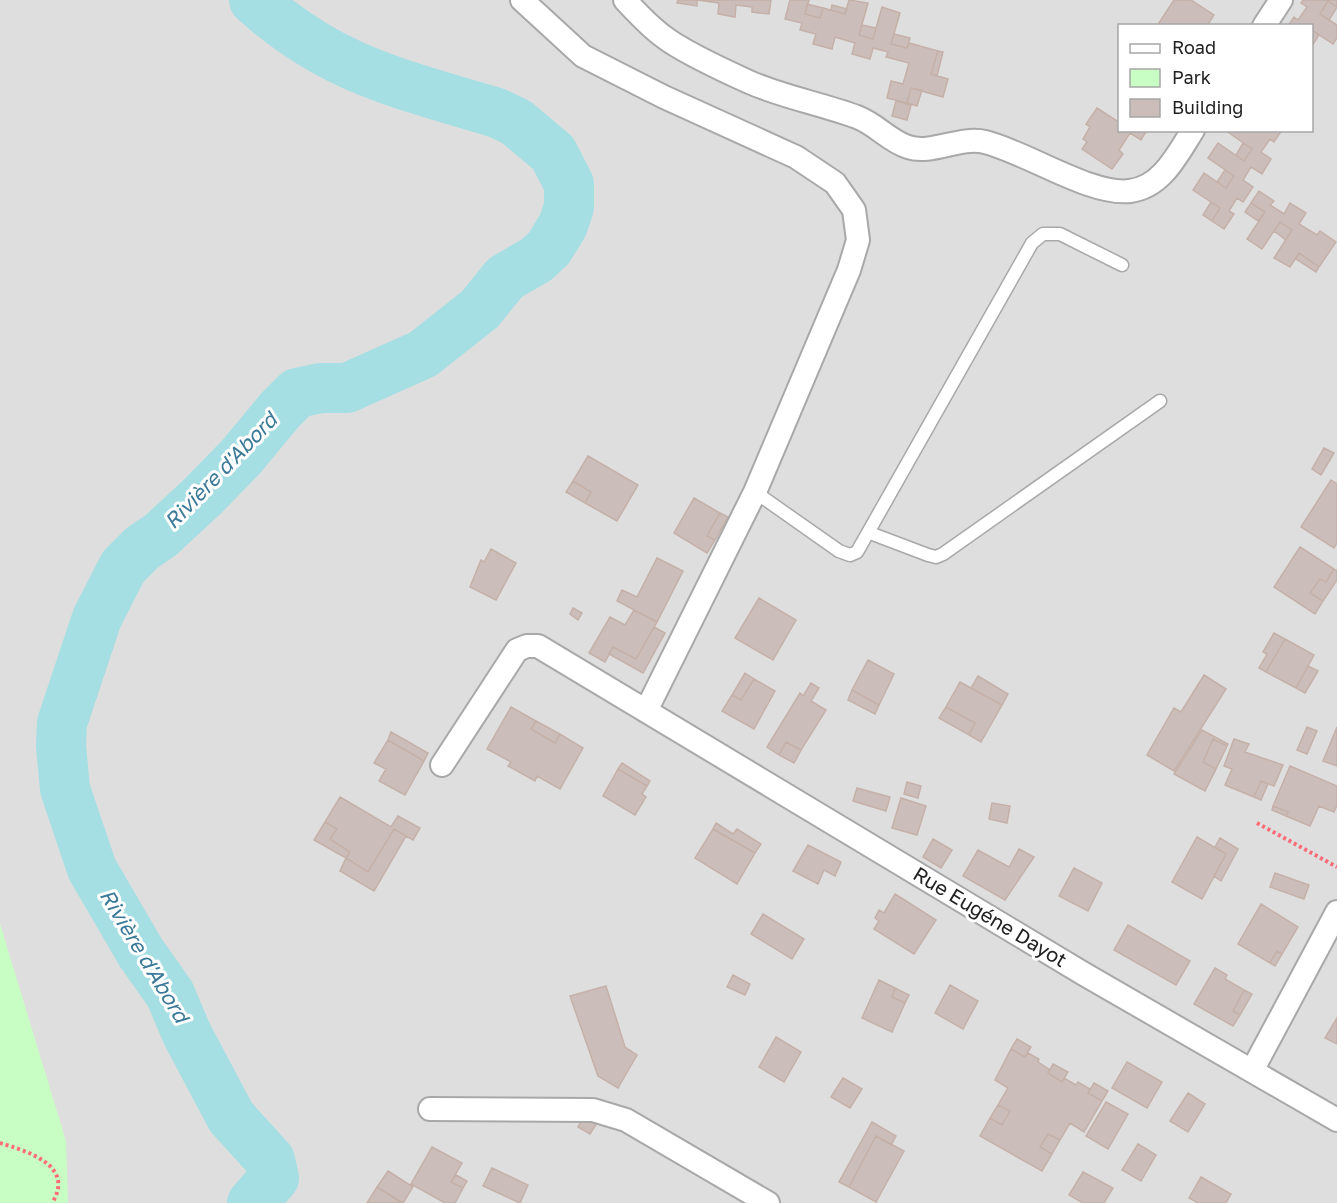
<svg xmlns="http://www.w3.org/2000/svg" width="1337" height="1203" viewBox="0 0 1337 1203" font-family="'Golos Text',sans-serif">
  <style>
    .residential { fill: #dfdede; fill-rule: evenodd }
    .park { fill: #c8fec3 }
    .lines { fill: none; stroke-linecap: round; stroke-linejoin: round }
    .river { stroke: #a5dfe3; stroke-width: 50 }
    .building { fill: #cbbeba; stroke: #c5b0a8; stroke-width: 1.5 }
    .service-casing { stroke: #a8a8a8; stroke-width: 15 }
    .minor-casing { stroke: #a8a8a8; stroke-width: 26 }
    .path { stroke: #ff6b76; stroke-width: 4; stroke-dasharray: 3 3; stroke-linecap: butt }
    .service { stroke: #fff; stroke-width: 12 }
    .minor { stroke: #fff; stroke-width: 22 }
    .labels { text-anchor: middle; stroke-width: 6; stroke-linejoin: round; paint-order: stroke }
    .street-label { font-size: 20px; fill: #212121; stroke: #fff }
    .water-label { font-size: 21px; font-style: italic; fill: #3a7998; stroke: #fff }
  </style>
  <rect width="100%" height="100%" fill="#f2ede7"/>
  <!-- residential -->
  <path class="residential" d="M0,0H1337V1203H0ZM1120,26H1312V130H1120Z"/>
  <!-- park -->
  <path class="park" d="M0,924L66,1141L68,1203H0Z"/>
  <g class="lines">
    <!-- river -->
    <path class="river" d="M252,1203L274,1178L270,1160L231,1117L187,1034L170,994L141,953L92,869L65,789L61,746L62,723L97,618L123,567L142,548L161,535L203,496L241,457L280,410L297,393L321,388H347L423,354L480,309L505,278L536,260L549,248L563,225L569,207V184L553,153L516,122L497,113C401,84 331,70 254,0"/>
  </g>
  <!-- building -->
  <path class="building" d="M678,0H771L769,14L752,12V7L736,5L735,17L718,14L719,3L697,0V6L677,3Z
    M790,0H809L805,14L820,18L823,8L845,14L849,0L868,3L859,35L873,39L882,7L900,13L891,44L907,48L909,43L938,51L931,74L948,79L943,97L911,88L907,103L887,98L891,81L903,84L909,63L886,57L888,52L873,48L870,59L852,54L855,43L835,37L832,49L813,44L816,34L800,30L802,23L785,19Z
    M1174,0H1191L1214,15L1207,26H1157Z
    M1303,0H1337V7L1328,1L1320,14L1337,25V38L1333,44L1312,30V26H1288L1294,17L1298,20L1307,7L1301,3Z
    M1328,1L1337,7L1329,20L1320,14Z
    M807,4L823,8L820,18L805,14Z
    M832,5L847,9L845,14L831,10Z
    M862,25L876,28L873,39L859,35Z
    M1312,30L1319,35L1312,46Z
    M894,34L910,38L907,48L891,44Z
    M938,51L943,52L937,76L931,74Z
    M911,88L922,90L917,106L907,103Z
    M896,101L911,105L907,120L892,116Z
    M1097,108L1120,123V130H1147L1141,140L1130,133L1119,150L1123,154L1112,169L1082,149L1087,142L1083,139L1090,127L1086,124Z
    M1282,130L1274,142L1270,139L1261,152L1271,159L1262,174L1251,167L1243,180L1253,187L1243,202L1237,198L1229,211L1234,214L1224,229L1212,221L1220,208L1193,190L1204,173L1226,188L1234,176L1208,158L1218,143L1244,161L1252,149L1225,130Z
    M1243,143L1252,149L1244,161L1236,155Z
    M1225,170L1234,176L1226,188L1217,182Z
    M1259,191L1274,201L1270,205L1284,214L1290,203L1306,213L1299,224L1317,235L1320,231L1336,242L1319,267L1299,253L1290,267L1274,258L1292,230L1280,222L1262,249L1247,239L1265,212L1251,203Z
    M1211,202L1220,208L1212,221L1203,215Z
    M1251,203L1265,212L1258,221L1245,212Z
    M1280,222L1292,230L1286,240L1274,231Z
    M1299,253L1319,267L1316,272L1296,259Z
    M1324,448L1334,453L1321,475L1312,469Z
    M588,456L638,485L617,521L585,503L591,492L573,481Z
    M1331,480L1337,484V543L1334,548L1301,527Z
    M573,481L591,492L585,503L566,492Z
    M694,498L720,513L707,536L715,540L707,553L674,533Z
    M720,513L728,517L715,540L707,536Z
    M1300,547L1334,569L1326,582L1320,579L1310,593L1323,601L1315,614L1274,587Z
    M491,549L516,563L496,600L470,587L481,560L484,562Z
    M657,558L683,571L657,622L617,601L622,590L637,597Z
    M1334,569L1337,571V580L1323,601L1310,593L1320,579L1326,582Z
    M759,598L796,620L773,660L735,638Z
    M573,608L582,613L578,620L570,614Z
    M634,610L657,622L636,659L613,647L605,662L589,653L610,617L625,625Z
    M654,627L665,633L643,673L609,654L613,647L636,659Z
    M1274,633L1285,639L1266,672L1259,668L1267,654L1263,652Z
    M1285,639L1314,655L1296,688L1266,672Z
    M868,660L894,674L879,705L852,690Z
    M1308,666L1318,671L1305,693L1296,688Z
    M745,673L754,679L741,700L732,695Z
    M1204,675L1226,689L1174,771L1147,755L1174,708L1181,712Z
    M978,676L1008,694L1002,705L971,688Z
    M754,679L775,691L754,729L722,711L732,695L741,700Z
    M960,682L1002,705L981,742L969,735L975,723L946,707Z
    M811,683L819,688L811,701L826,710L801,750L786,742L779,755L767,747L800,693L803,696Z
    M852,690L879,705L875,714L848,700Z
    M511,707L536,721L531,729L555,743L560,734L583,748L560,789L537,776L535,781L508,766L511,762L487,749Z
    M946,707L975,723L969,735L939,718Z
    M536,721L560,734L555,743L531,729Z
    M1307,727L1317,731L1307,754L1297,750Z
    M1337,727V766L1323,761Z
    M1202,730L1228,744L1227,746L1213,739L1203,762L1216,769L1205,791L1174,774Z
    M391,732L428,753L424,761L388,740Z
    M1213,739L1227,746L1216,769L1203,762Z
    M1234,739L1249,744L1245,752L1283,765L1274,786L1261,781L1254,797L1225,785L1232,769L1224,766Z
    M388,740L424,761L405,795L379,781L386,769L374,763Z
    M786,742L801,750L794,763L779,755Z
    M622,763L650,781L647,786L618,769Z
    M1290,766L1337,786V805L1334,812L1319,806L1310,826L1286,816L1288,812L1273,806Z
    M618,769L647,786L642,794L646,797L635,815L603,796Z
    M1261,781L1268,784L1261,800L1254,797Z
    M907,782L921,786L918,798L904,794Z
    M857,788L890,797L886,811L853,801Z
    M340,797L391,827L398,816L420,828L413,840L394,829L368,872L346,858L350,852L330,839L337,829L325,822Z
    M901,798L926,806L917,835L892,828Z
    M992,803L1010,806L1007,823L989,819Z
    M1273,806L1288,812L1286,816L1272,810Z
    M325,822L337,829L330,839L350,852L346,858L314,840Z
    M716,823L733,834L737,829L761,844L755,853L713,829Z
    M394,829L406,836L374,891L340,871L346,858L368,872Z
    M713,829L755,853L737,884L695,858Z
    M1197,837L1226,854L1202,899L1172,882Z
    M1220,838L1238,849L1221,881L1214,876L1226,854L1215,847Z
    M933,839L952,850L941,868L923,857Z
    M808,845L841,862L835,876L824,870L818,884L793,871Z
    M1019,849L1034,857L1005,900L963,876L978,850L1009,867Z
    M1074,868L1102,883L1088,911L1059,896Z
    M1275,873L1309,885L1304,899L1270,887Z
    M895,894L936,920L914,954L874,929L879,921L875,918L879,910L884,913Z
    M1261,904L1298,927L1282,954L1277,951L1270,963L1238,944Z
    M763,914L804,939L792,959L751,934Z
    M1128,925L1190,961L1176,985L1114,950Z
    M1277,951L1282,954L1275,966L1270,963Z
    M1215,968L1227,975L1225,979L1244,990L1233,1011L1240,1015L1233,1026L1194,1004Z
    M733,975L750,984L745,995L727,987Z
    M879,980L895,988L892,997L905,1003L892,1032L862,1018Z
    M950,985L978,1001L963,1029L935,1013Z
    M606,986L625,1047L637,1055L618,1088L598,1076L570,996Z
    M895,988L909,995L905,1003L892,997Z
    M1244,990L1252,994L1240,1015L1233,1011Z
    M1337,1018V1044L1325,1038Z
    M776,1037L801,1052L784,1082L759,1067Z
    M1017,1039L1031,1047L1025,1057L1011,1049Z
    M1011,1049L1025,1057L1028,1053L1039,1059L1038,1062L1050,1070L1048,1073L1062,1082L1064,1078L1076,1085L1078,1082L1090,1089L1088,1093L1102,1101L1084,1132L1070,1123L1060,1140L1048,1134L1040,1147L1052,1154L1042,1171L980,1136L990,1118L1002,1125L1010,1111L998,1105L1008,1088L995,1080Z
    M1127,1062L1162,1082L1147,1108L1112,1088Z
    M1053,1064L1068,1072L1062,1082L1048,1073Z
    M843,1078L862,1089L850,1108L831,1097Z
    M1094,1083L1108,1091L1102,1101L1088,1093Z
    M1188,1093L1205,1104L1188,1132L1170,1121Z
    M1106,1102L1128,1114L1108,1149L1086,1136Z
    M998,1105L1010,1111L1002,1125L990,1118Z
    M584,1116L597,1123L590,1134L578,1127Z
    M872,1122L896,1136L891,1145L876,1136L849,1187L839,1182Z
    M1048,1134L1060,1140L1052,1154L1040,1147Z
    M876,1136L904,1151L876,1202L849,1187Z
    M1138,1144L1156,1155L1141,1181L1122,1170Z
    M432,1147L462,1163L451,1182L463,1188L455,1203H445L411,1184Z
    M492,1168L528,1185L520,1203L483,1186Z
    M388,1171L413,1187L403,1203L377,1187Z
    M1083,1172L1113,1188L1104,1203H1083L1069,1195Z
    M456,1175L467,1181L463,1188L451,1182Z
    M1201,1177L1231,1194L1226,1203H1198L1189,1198Z
    M377,1187L402,1203H367Z"/>
  <g class="lines">
    <!-- service casing -->
    <g class="service-casing">
      <path id="service" d="M755,492L839,551L850,555L857,552L1032,243L1043,234H1060L1122,265
        M870,533L928,555L936,557L943,554L1160,401"/>
    </g>
    <!-- minor casing -->
    <g class="minor-casing">
      <path id="minor" d="M522,0L583,56L664,97L796,157L835,183L854,210L858,240L849,270L755,492L646,711
        M625,0C637,13 650,27 664,37C682,51 727,72 749,82C783,97 822,104 857,117C876,124 889,141 908,147C932,155 959,136 985,142C1026,152 1091,196 1130,191C1162,187 1177,155 1193,130
        M1264,26L1281,0
        M442,765L517,650L527,646H538L1084,974L1337,1120
        M1253,1069L1337,912
        M430,1109L593,1110L626,1120L768,1203"/>
    </g>
    <!-- path -->
    <path class="path" d="M1257,823L1337,867
      M0,1143C26,1151 76,1165 52,1203"/>
    <!-- service -->
    <use href="#service" class="service"/>
    <!-- minor -->
    <use href="#minor" class="minor"/>
  </g>
  <g class="labels">
    <!-- street labels -->
    <g class="street-label">
      <text transform="translate(990 917) rotate(31)" y="7">Rue Eugéne Dayot</text>
    </g>
    <!-- water labels -->
    <g class="water-label">
      <text transform="translate(221 471) rotate(-46)" y="7">Rivière d'Abord</text>
      <text transform="translate(144 956) rotate(59)" y="7">Rivière d'Abord</text>
    </g>
  </g>
  <!-- legend -->
  <rect x="1118" y="24" width="195" height="108" fill="#ffffff" stroke="#a6a6a6" stroke-width="1.5"/>
  <rect x="1130" y="44" width="30" height="9" fill="#ffffff" stroke="#a6a6a6" stroke-width="1.5"/>
  <text x="1172" y="54" font-size="18" fill="#212121">Road</text>
  <rect x="1130" y="69" width="30" height="18" fill="#c8fec3" stroke="#a6a6a6" stroke-width="1.5"/>
  <text x="1172" y="84" font-size="18" fill="#212121">Park</text>
  <rect x="1130" y="99" width="30" height="18" fill="#cbbeba" stroke="#a6a6a6" stroke-width="1.5"/>
  <text x="1172" y="114" font-size="18" fill="#212121">Building</text>
</svg>
